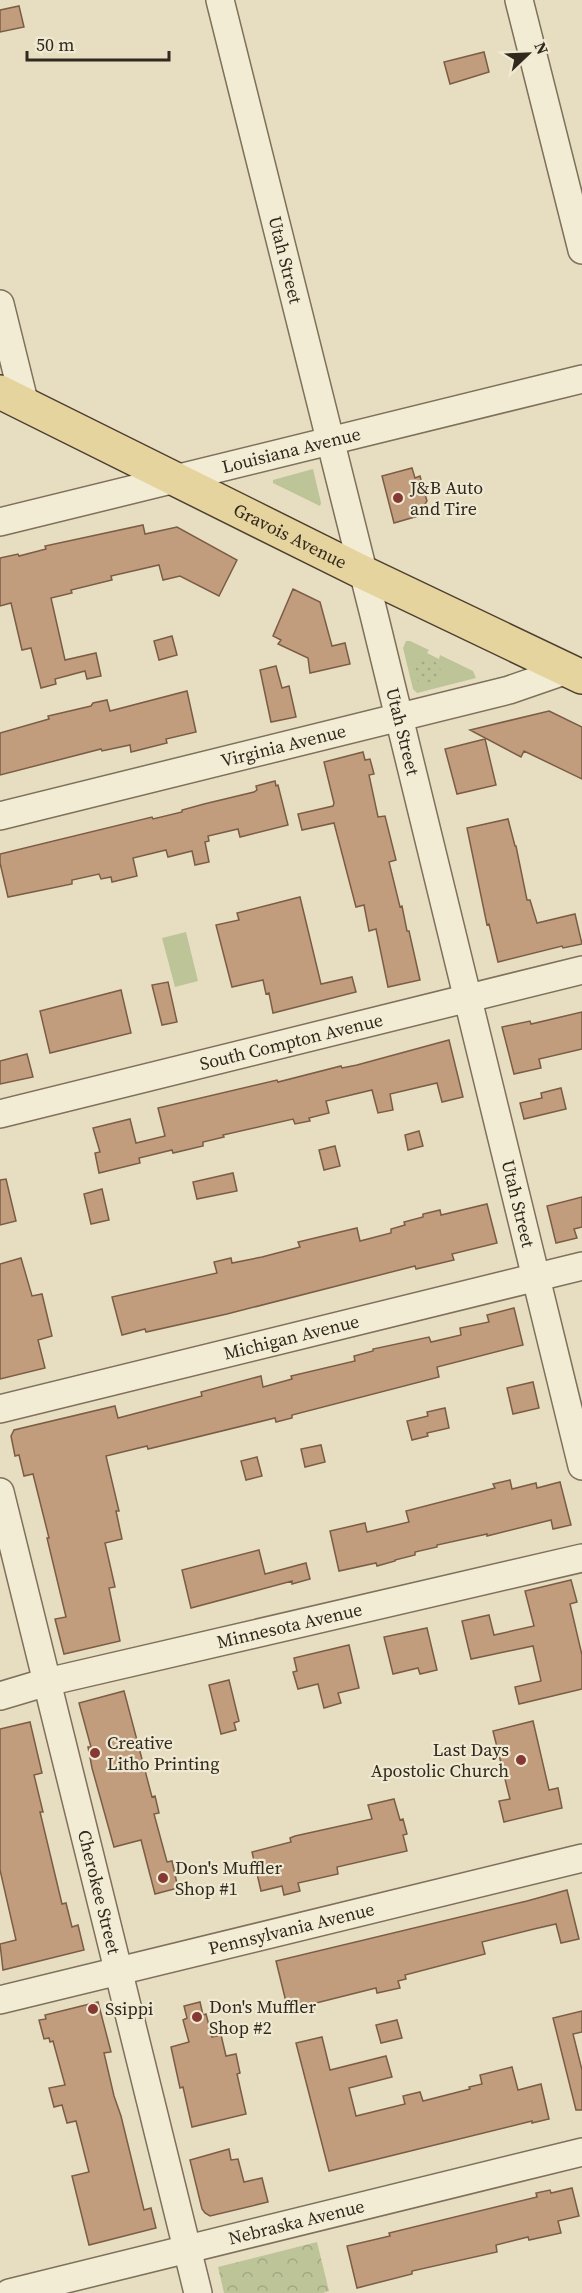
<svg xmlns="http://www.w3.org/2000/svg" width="582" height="2293" viewBox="0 0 582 2293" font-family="'Source Serif 4',serif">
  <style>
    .grass { fill: #bcc498 }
    .park { fill: url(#park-crowns) }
    .garden { fill: url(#garden-dots) }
    .building { fill: #c19d7d; stroke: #7b5d45; stroke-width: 1.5 }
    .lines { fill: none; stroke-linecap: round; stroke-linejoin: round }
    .minor-casing { stroke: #7f705c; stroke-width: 30 }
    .major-casing { stroke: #4d3f2f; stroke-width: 36 }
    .minor { stroke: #f3ecd4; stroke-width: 27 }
    .major { stroke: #e6d49e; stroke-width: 33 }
    .poi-dot { fill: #863833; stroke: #f0e9d1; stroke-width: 2 }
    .labels { text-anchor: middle; stroke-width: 4.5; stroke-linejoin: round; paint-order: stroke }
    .street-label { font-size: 18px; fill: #31281e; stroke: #f0e9d1 }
    .poi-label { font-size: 18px; fill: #31281e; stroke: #f0e9d1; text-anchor: start }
  </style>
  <defs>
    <pattern id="park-crowns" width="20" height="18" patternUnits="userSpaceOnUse" patternTransform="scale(1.5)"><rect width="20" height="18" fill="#bcc498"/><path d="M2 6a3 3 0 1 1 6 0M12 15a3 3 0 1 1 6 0" fill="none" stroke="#a2a883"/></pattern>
    <pattern id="garden-dots" width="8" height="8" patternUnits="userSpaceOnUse" patternTransform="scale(1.5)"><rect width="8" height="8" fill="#bcc498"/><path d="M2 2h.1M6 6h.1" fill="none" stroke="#a2a883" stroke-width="1.8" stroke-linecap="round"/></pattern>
  </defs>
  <rect width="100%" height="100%" fill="#e7dec2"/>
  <!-- grass -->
  <path class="grass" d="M313,469L321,503L320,506L273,483V480Z
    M406,641H410L429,650L427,653L439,659L440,655L473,671L476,678L417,693L413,689L403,648Z
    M186,932L198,981L175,987L162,938Z"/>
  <!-- park -->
  <path class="park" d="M317,2242L329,2291L322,2293H224L218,2267Z"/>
  <!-- garden -->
  <path class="garden" d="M415 673a13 13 0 1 1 26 0a13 13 0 1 1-26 0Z"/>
  <!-- building -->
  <path class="building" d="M19,6L24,27L0,32V10Z
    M484,52L489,72L450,84L444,62Z
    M412,468L415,478L420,476L427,501L418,516L394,523L382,476Z
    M143,525L145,534L177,527L237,560L219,596L180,576L163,580L159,565L111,576L112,580L71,590L72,593L51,598L65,660L96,653L101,676L87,679L85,671L55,679L56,684L41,688L31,648L22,650L11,603L0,606V558L18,554L19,556L46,549L45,546Z
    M293,589L320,602L332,646L345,643L350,664L310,673L308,658L278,644L281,640L273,636Z
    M172,636L177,655L159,660L154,641Z
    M276,666L282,688L289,686L296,717L271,722L260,670Z
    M187,691L196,732L166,739L167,743L131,752L130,745L102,751L101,749L0,775V733L49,719L48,716L91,706L93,703L107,700L110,711Z
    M549,711L582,727V779L524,751L521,757L470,730Z
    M485,739L496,785L457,794L445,749Z
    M363,752L365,760L370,759L374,774L369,775L378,817L385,816L396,860L389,862L400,907L402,906L407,931H409L420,980L388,987L376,929L369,931L364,905L356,907L334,823L302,830L298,814L333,806L334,803L324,762Z
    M275,781L276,786L278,785L288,825L240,837L238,829L208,836L209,841L205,842L209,862L195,865L192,851L168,857L166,850L133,858L137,876L112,882L111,877L101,879L99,874L72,880V884L8,897L0,863V854L152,817L153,819L182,812V810L204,804L254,792L257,790L256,786Z
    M508,819L515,846H516L527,900H530L537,923L575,914L582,944L563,948L562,946L498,962L489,924L487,925L467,828Z
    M300,897L321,984L352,977L356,992L273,1013L269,993L266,994L263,980L232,987L216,925L239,920L237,913Z
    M168,982L177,1022L162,1025L152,985Z
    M121,990L131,1033L50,1053L40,1011Z
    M582,1012V1049L539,1059L541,1068L514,1074L502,1027L530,1021L531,1024Z
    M449,1040L463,1097L442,1102L437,1083L390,1094L393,1110L378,1113L372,1090L326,1101L329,1113L309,1118L310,1121L295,1124L293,1119L223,1135L224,1137L203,1142V1146L173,1153L172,1150L139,1158L140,1163L99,1173L95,1153L100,1152L93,1128L130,1119L136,1143L165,1136L158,1108L277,1080L278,1082L341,1066L342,1068L357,1065Z
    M27,1054L33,1077L0,1084V1061Z
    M561,1088L566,1109L524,1119L520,1103L542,1098L541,1093Z
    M419,1131L423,1146L408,1150L405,1135Z
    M335,1146L340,1166L324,1170L319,1150Z
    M233,1173L237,1191L197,1199L193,1182Z
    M6,1179L16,1221L0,1225V1180Z
    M102,1189L109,1220L91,1224L84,1194Z
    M582,1197V1227L574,1229L577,1238L556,1243L547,1206Z
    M487,1204L497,1243L452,1254L454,1260L416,1269L415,1266L227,1314L146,1332L145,1329L122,1335L112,1297L217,1273L214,1262L231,1258L232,1263L262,1257L300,1247L298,1242L357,1228L360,1241L391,1233V1229L405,1225L404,1222L423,1217V1214L440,1210L441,1215Z
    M21,1258L32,1296L42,1294L52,1336L38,1340L45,1368L0,1379V1264Z
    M514,1308L523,1345L437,1367L439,1377L292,1415V1418L276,1422L275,1418L148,1449L147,1446L106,1456L119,1511H116L122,1539L105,1543L115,1587L109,1588L120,1641L64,1654L55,1619L66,1617L47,1538H49L33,1474L24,1476L19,1455L15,1456L11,1436L14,1430L115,1406L118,1418L202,1396L201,1392L261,1376L263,1387L292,1379L291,1376L355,1361L354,1356L373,1351V1349L429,1337L431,1342L461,1335L460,1328L489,1322L487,1315Z
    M533,1382L539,1408L513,1414L507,1388Z
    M445,1408L449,1428L427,1433L428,1436L412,1440L407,1421L428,1416L427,1412Z
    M321,1445L325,1462L305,1467L301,1449Z
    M257,1457L262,1476L246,1480L241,1461Z
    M510,1480L512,1489L536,1483L537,1488L560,1482L571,1525L553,1529L551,1520L487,1536V1534L437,1545V1547L415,1552V1555L395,1560V1561L377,1566L376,1563L339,1571L330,1531L365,1523L367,1532L409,1522L406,1511L495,1488L493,1484Z
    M259,1550L265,1574L306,1563L310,1579L292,1584V1581L191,1608L182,1570Z
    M571,1580L577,1602L570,1604L582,1655V1689L519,1704L515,1687L541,1681L533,1646L471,1659L462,1621L489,1615L494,1635L534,1626L525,1591Z
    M427,1628L437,1670L420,1674L418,1668L393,1674L384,1637Z
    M349,1645L359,1688L338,1693L341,1703L324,1708L318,1684L298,1689L293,1672L297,1671L294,1658Z
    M229,1680L239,1721L234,1723L236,1730L221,1734L209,1685Z
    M124,1691L152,1797L155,1796L159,1813L154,1814L167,1862L172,1861L178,1888L155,1894L141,1840L114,1847L92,1768L88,1747H91L79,1703Z
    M533,1721L549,1790L558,1788L562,1808L504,1822L499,1801L510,1799L493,1731Z
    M30,1722L42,1773L34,1775L43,1812H40L62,1904L66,1903L72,1927L78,1925L84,1950L3,1970L0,1944L16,1940L0,1870V1729Z
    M394,1799L400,1820L403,1819L407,1834L403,1835L407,1851L337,1867L338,1874L298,1883L300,1891L284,1895L282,1886L261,1891L252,1852L291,1842L290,1838L295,1836L372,1819L368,1805Z
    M567,1890L579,1939L561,1943L556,1924L534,1929L482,1942L485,1954L405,1975L406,1979L398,1981L400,1988L377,1993L376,1988L312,2004L314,2009L297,2013L296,2008L288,2010L276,1961L527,1901Z
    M98,2002L111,2052L104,2053L114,2096L121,2116L144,2210L151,2208L156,2228L89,2245L72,2176L89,2172L76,2121L67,2123L62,2105L54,2107L49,2088L65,2085L53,2041L50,2042L49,2038L44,2039L39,2020L46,2019L45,2015Z
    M200,2002L203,2015L206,2014L212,2037L221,2035L226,2056L236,2054L240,2073L237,2074L246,2114L192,2127L183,2087L180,2088L171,2047L189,2042L183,2020L187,2018L184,2006Z
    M582,2011V2032L573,2034L582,2070V2110H576L553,2018Z
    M397,2020L402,2038L381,2043L376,2025Z
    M322,2037L330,2070L386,2056L392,2077L349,2088L356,2116L405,2104L403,2096L420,2092L423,2101L470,2089L469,2087L482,2084L480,2075L512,2067L518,2090L541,2084L549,2119L532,2123V2121L329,2171L296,2043Z
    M229,2149L231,2160L238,2159L244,2182L262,2178L268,2202L210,2216L205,2213L202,2209L190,2160Z
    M572,2188L579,2216L558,2221L561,2233L529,2240L528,2237L496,2245L497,2252L412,2271V2274L357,2288L347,2246L390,2236L389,2233L537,2197L536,2193L550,2190L551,2193Z"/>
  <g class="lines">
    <!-- minor casing -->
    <g class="minor-casing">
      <g id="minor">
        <path id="s1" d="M220,0L375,619L582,1466"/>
        <path d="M519,0L582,250"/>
        <path d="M0,304L25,405"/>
        <path id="s2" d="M0,522L582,379"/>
        <path id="s3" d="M0,816L509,690L567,670"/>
        <path id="s4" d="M0,1114L582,970"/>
        <path id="s5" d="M0,1409L582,1266"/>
        <path id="s6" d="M0,1492L198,2293"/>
        <path id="s7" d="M0,1696L47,1682L582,1558"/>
        <path id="s8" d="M0,2000L582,1858"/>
        <path id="s9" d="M9,2293L582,2152"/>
      </g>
    </g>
    <!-- major casing -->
    <g class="major-casing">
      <g id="major">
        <path id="s10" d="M0,392L362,572L582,677"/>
      </g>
    </g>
    <!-- minor -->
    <use href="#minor" class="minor"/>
    <!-- major -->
    <use href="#major" class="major"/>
  </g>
  <!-- markers -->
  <g class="poi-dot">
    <circle cx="398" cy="498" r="6"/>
    <circle cx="95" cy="1753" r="6"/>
    <circle cx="521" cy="1760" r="6"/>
    <circle cx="163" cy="1878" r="6"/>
    <circle cx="93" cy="2009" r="6"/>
    <circle cx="197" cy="2017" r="6"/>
  </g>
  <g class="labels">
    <!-- street labels -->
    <g class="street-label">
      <text dy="6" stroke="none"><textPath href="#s1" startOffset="268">Utah Street</textPath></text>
      <text dy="6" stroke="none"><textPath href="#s2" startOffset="300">Louisiana Avenue</textPath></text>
      <text dy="6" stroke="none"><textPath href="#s10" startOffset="324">Gravois Avenue</textPath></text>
      <text dy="6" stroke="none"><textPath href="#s1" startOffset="754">Utah Street</textPath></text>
      <text dy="6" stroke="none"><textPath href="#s3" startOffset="292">Virginia Avenue</textPath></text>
      <text dy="6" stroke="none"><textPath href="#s4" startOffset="300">South Compton Avenue</textPath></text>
      <text dy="6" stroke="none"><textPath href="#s1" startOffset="1240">Utah Street</textPath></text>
      <text dy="6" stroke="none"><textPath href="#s5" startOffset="300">Michigan Avenue</textPath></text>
      <text dy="6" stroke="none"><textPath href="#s7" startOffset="298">Minnesota Avenue</textPath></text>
      <text dy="6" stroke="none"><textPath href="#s6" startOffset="412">Cherokee Street</textPath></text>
      <text dy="6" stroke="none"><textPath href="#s8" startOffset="300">Pennsylvania Avenue</textPath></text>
      <text dy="6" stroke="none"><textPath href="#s9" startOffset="296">Nebraska Avenue</textPath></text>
    </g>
    <!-- poi labels -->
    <g class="poi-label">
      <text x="410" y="494">J&amp;B Auto<tspan x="410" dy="21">and Tire</tspan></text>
      <text x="107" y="1749">Creative<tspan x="107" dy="21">Litho Printing</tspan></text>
      <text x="509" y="1756" text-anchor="end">Last Days<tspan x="509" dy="21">Apostolic Church</tspan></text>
      <text x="175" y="1874">Don's Muffler<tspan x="175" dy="21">Shop #1</tspan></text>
      <text x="209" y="2013">Don's Muffler<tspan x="209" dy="21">Shop #2</tspan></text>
      <text x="105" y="2015">Ssippi</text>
    </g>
  </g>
  <!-- north arrow -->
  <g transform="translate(528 54) rotate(67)" stroke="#f0e9d1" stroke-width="4.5" paint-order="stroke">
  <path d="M0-4.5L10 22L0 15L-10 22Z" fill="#31281e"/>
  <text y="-9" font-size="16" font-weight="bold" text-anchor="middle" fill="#31281e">N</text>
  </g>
  <!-- scale -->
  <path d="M27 51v9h142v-9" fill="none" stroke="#31281e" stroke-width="3"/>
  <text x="36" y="51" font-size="18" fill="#31281e" stroke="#f0e9d1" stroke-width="4.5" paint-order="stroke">50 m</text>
</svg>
